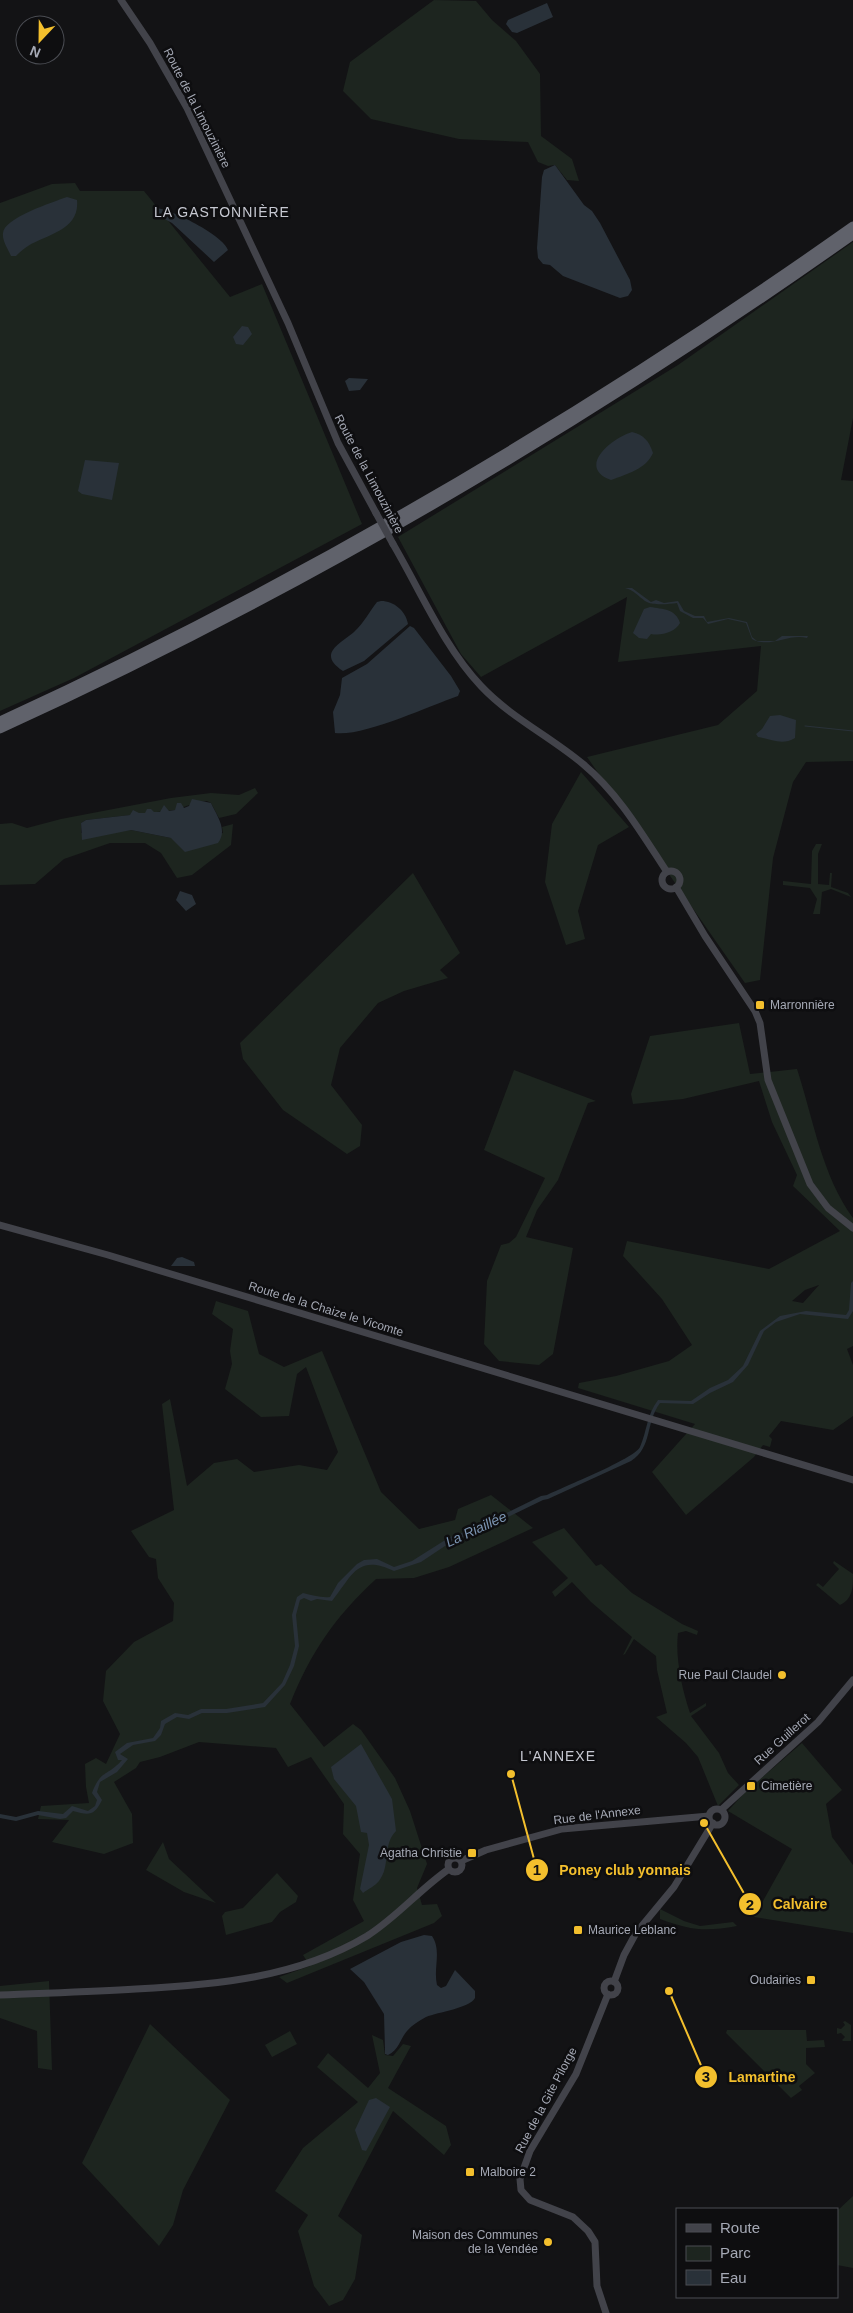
<svg xmlns="http://www.w3.org/2000/svg" width="853" height="2313" viewBox="0 0 853 2313" font-family="Arial,sans-serif">
  <style>
    .green { fill: #1d251f; fill-rule: evenodd }
    .water { fill: #293139 }
    .lines { fill: none; stroke-linecap: round; stroke-linejoin: round }
    .stream { stroke: #293139; stroke-width: 1 }
    .secondary { stroke: #42434a; stroke-width: 7 }
    .highway { stroke: #60626b; stroke-width: 9 }
    .secondary-bridge { stroke: #42434a; stroke-width: 7 }
    .poi-dot { fill: #f3bf2d; stroke: #0e0e10; stroke-width: 2 }
    .labels { text-anchor: middle; stroke-width: 5; stroke-linejoin: round; paint-order: stroke }
    .street-label { font-size: 12px; fill: #a5a9b5; stroke: #0e0e10 }
    .poi-label { font-size: 12px; fill: #a5a9b5; stroke: #0e0e10; text-anchor: start }
    .neighbourhood-label { font-size: 14px; letter-spacing: 1px; fill: #c6c8d1; stroke: #0e0e10 }
    .water-label { font-size: 14px; font-style: italic; fill: #7b94b1; stroke: #0e0e10 }
    .leader { fill: none; stroke: #f3bf2d; stroke-width: 2 }
    .callout-dot { fill: #f3bf2d; stroke: #0e0e10; stroke-width: 2 }
    .mark-label { font-size: 15px; text-anchor: middle; font-weight: bold; fill: #111 }
    .callout-label { font-size: 14px; text-anchor: middle; font-weight: bold; fill: #f3bf2d; stroke: #0e0e10; stroke-width: 5; stroke-linejoin: round; paint-order: stroke }
  </style>
  <rect width="100%" height="100%" fill="#131315"/>
  <!-- green -->
  <path class="green" d="M434,0L476,1L492,20L516,41L540,74L541,136L572,159L579,181L567,180L555,165L548,166L538,162L528,142L459,139L371,119L343,91L350,62Z
    M75,183L80,191H144L230,297L262,284L362,524L74,678L0,711V203L52,184Z
    M853,242V418L841,480L853,481V761L806,762L793,782L773,858L760,980L745,983L587,757L718,725L757,691L761,646L618,662L627,597L481,677L461,654L398,537L678,365Z
    M581,772L629,827L598,845L578,911L585,939L566,945L545,882L552,824Z
    M255,788L258,793L236,814L219,818L211,803L207,801L198,802L175,810L86,820L81,823V833L131,830L171,838L223,833L222,827L233,824L231,845L192,875L177,878L161,853L145,843H110L64,859L35,884L0,885V824L12,823L27,828L61,819L171,798L211,793L239,795Z
    M816,844H822L818,854V884L829,885L830,873H832L831,887L848,893L851,897L831,889L822,892L820,914H813L817,899L810,888L783,885V881L811,884L812,851Z
    M413,873L460,953L440,970L448,978L404,991L378,1003L340,1048L331,1085L362,1125L360,1146L347,1154L283,1110L243,1059L240,1043Z
    M739,1023L750,1074L797,1069C813,1118 822,1176 853,1218V1346L847,1349L853,1365V1416L833,1430L781,1421L769,1436L772,1439L770,1447L763,1445L754,1457L686,1515L652,1472L695,1424L578,1388L579,1383L616,1376L669,1361L692,1345L662,1299L623,1256L627,1241L769,1269L840,1231L793,1186L797,1175L772,1122L759,1081L683,1099L633,1104L631,1094L650,1036ZM819,1285L803,1303L792,1301L805,1290Z
    M514,1070L596,1101L588,1103L558,1180L537,1210L526,1237L573,1248L553,1354L539,1365L499,1361L484,1344L487,1281L501,1245L509,1243L516,1237L545,1178L484,1150Z
    M216,1301L248,1311L259,1354L284,1367L322,1351L381,1492L419,1529L455,1520L458,1509L491,1495L533,1528L449,1567L414,1578L376,1579C334,1618 311,1652 290,1704L324,1747L353,1724L361,1730L395,1778L410,1811L427,1864L417,1888L422,1905L437,1904L442,1916L434,1923L287,1983L279,1977L310,1966L303,1955L364,1921L353,1900L360,1854L343,1834L344,1804L311,1757L288,1767L276,1748L199,1742L160,1757L140,1762L136,1768L114,1782L132,1814L133,1843L104,1854L52,1842L69,1820L38,1819L41,1806L89,1803L86,1787L85,1764L96,1758L106,1764L120,1734L103,1701L106,1671L134,1642L173,1621L174,1603L158,1578L156,1559L149,1557L131,1531L174,1510L162,1404L170,1399L187,1486L214,1463L237,1459L254,1472L299,1465L327,1470L338,1452L306,1367L297,1374L289,1416L261,1417L225,1389L232,1364L230,1351L233,1329L212,1314Z
    M564,1528L596,1566L601,1564L632,1593L682,1624L698,1631L697,1635L686,1631L678,1633C675,1658 682,1689 690,1713L706,1703V1706L691,1716L719,1753L728,1773L739,1785L718,1806L698,1757L686,1743L656,1717L667,1713L657,1670L656,1656L634,1639L625,1654L623,1655L632,1637L591,1602L572,1582L555,1597L552,1592L568,1578L532,1542Z
    M834,1561L853,1574C853,1587 853,1599 840,1605L816,1585L818,1583L823,1587L839,1569L833,1563Z
    M802,1743L842,1790L826,1804L832,1837L853,1865V1933L754,1917L792,1849L728,1811L745,1792Z
    M163,1842L169,1859L216,1903L184,1892L146,1870Z
    M277,1873L298,1896L296,1902L280,1912L272,1922L226,1935L222,1916L225,1912L243,1908Z
    M660,1909L684,1921L700,1926L733,1922L737,1926C705,1932 690,1930 660,1919Z
    M49,1981L52,2070L38,2068L37,2031L0,2018V1986Z
    M845,2021L851,2025V2041H843L842,2040L845,2037L841,2033L837,2034V2028L841,2029L845,2025L843,2022Z
    M150,2024L230,2100L183,2190L173,2225L159,2246L82,2163Z
    M727,2030H806L807,2041L824,2040L825,2047L806,2048V2064L815,2073L799,2086L802,2090L791,2098L726,2033Z
    M290,2031L297,2044L272,2057L265,2045Z
    M372,2035L383,2040L385,2055L393,2056L403,2044L411,2046L388,2088L446,2126L451,2145L444,2155L393,2111L338,2216L362,2235L355,2279L343,2300L329,2306L314,2286L298,2231L308,2215L275,2191L303,2148L358,2102L317,2067L328,2053L368,2088L380,2073Z
    M853,2196V2268L837,2265V2211Z"/>
  <!-- water -->
  <path class="water" d="M547,3L553,17L517,33L512,32L506,24L508,20Z
    M555,165L584,205L592,211L600,223L630,280L632,290L628,296L620,298L563,276L550,265L543,264L538,258L537,248L542,177L544,170Z
    M67,197L77,200C80,230 48,234 28,246C23,249 19,253 16,256H11C8,249 2,241 3,233C4,218 53,202 67,197Z
    M155,208C170,208 224,236 228,250L214,262L172,223L155,214Z
    M242,326L248,327L252,334L243,345L236,344L233,337Z
    M349,378L368,379L360,390L349,391L345,381Z
    M632,432C644,435 649,441 653,453C646,469 627,474 611,480C576,467 612,438 632,432Z
    M85,460L119,463L112,500L82,494L78,491Z
    M625,588H632L651,602L656,600L664,603L678,601L684,611L695,616H704L707,622L729,618L747,622L752,637L757,641H775L782,636H808L807,638C789,633 769,649 752,639L746,623L728,619L708,624L703,618H693L680,611L677,603C669,604 652,606 645,601C638,596 634,590 625,588Z
    M381,601C394,601 406,611 408,624L364,661L343,671C316,653 341,644 355,631C363,624 370,611 377,602Z
    M650,607C663,609 676,609 680,623C675,632 662,636 651,634L647,639L639,638L633,633L644,609Z
    M410,626L414,628L451,676L460,691L458,696C429,706 363,737 335,733L333,712L340,695L342,678L367,664Z
    M780,715L796,720L795,738C782,746 771,739 758,737L756,734L762,729L770,716Z
    M192,799L211,803C217,816 228,830 218,843L185,852L171,838L131,830L82,840L81,823L86,820L130,815L133,810L139,813H145L147,809H151L154,812H160L164,805L169,811L175,810L177,803H181L184,808L189,806Z
    M180,891L192,895L196,904L186,911L176,900Z
    M182,1257L194,1262L195,1266H171L177,1258Z
    M853,1281V1311L848,1319L800,1314L776,1322L764,1331L748,1365L733,1382L710,1393L693,1404L660,1403C645,1423 653,1447 631,1461L548,1499L543,1500L477,1532L451,1542L421,1562L394,1571C357,1554 353,1575 332,1601L317,1599L311,1601L304,1598L300,1600L296,1615L299,1646L294,1666L285,1685L265,1707L227,1713H202L189,1719L177,1717L165,1724L161,1735L155,1741L133,1745L120,1754L128,1759L117,1772L100,1782L97,1792L102,1800C94,1817 88,1815 73,1811L66,1818L60,1819L38,1815L16,1821L0,1818V1814L16,1817L38,1811L63,1814L72,1806L88,1811L95,1806L97,1800L92,1793C101,1769 107,1777 122,1760H118L115,1752L127,1743L153,1738L160,1728L161,1721L175,1713L188,1715L201,1709H226L263,1703L282,1683L290,1665L295,1646L292,1615L297,1597L303,1593C312,1595 321,1598 330,1597L338,1583L357,1564L364,1560L377,1559L394,1567L412,1561L450,1537L476,1528L541,1496L547,1495C563,1487 634,1459 640,1447C647,1431 647,1414 658,1400L691,1401L710,1388L728,1380L743,1366L760,1331L780,1316L806,1311L846,1315L849,1310L851,1283Z
    M361,1744L392,1799L396,1831C382,1845 391,1866 379,1881C375,1886 368,1889 363,1893L360,1889L369,1845L367,1833L361,1832L356,1806L334,1779L331,1767Z
    M424,1935L432,1936C442,1951 433,1968 437,1985L441,1988L446,1986L455,1970L475,1991V1998C470,2008 438,2012 426,2017C419,2021 412,2025 407,2031C400,2039 399,2050 388,2055L385,2054V2050L384,2014L364,1982L350,1969L401,1942Z
    M376,2098L390,2107L366,2151L362,2150L355,2130L369,2100Z"/>
  <g class="lines">
    <!-- stream -->
    <path class="stream" d="M805,726L853,731"/>
    <!-- secondary -->
    <path class="secondary" d="M121,0L150,43L187,108L288,323L338,443L376,513
      M393,544C420,590 444,647 481,686C510,717 551,737 583,764C619,794 642,834 667,872
      M662 880a9 9 0 1 1 18 0a9 9 0 1 1-18 0Z
      M676,887L705,936L755,1011L760,1023L768,1080L810,1184L828,1208L853,1228
      M0,1225L108,1255L853,1480
      M709 1817a8 8 0 1 1 16 0a8 8 0 1 1-16 0Z
      M721,1810L818,1722L853,1680
      M448 1865a7 7 0 1 1 14 0a7 7 0 1 1-14 0Z
      M461,1861L486,1850L562,1829L709,1816
      M604 1988a7 7 0 1 1 14 0a7 7 0 1 1-14 0Z
      M614,1982L624,1955L636,1933L674,1887L713,1823
      M0,1995C45,1993 91,1992 136,1989C215,1985 297,1978 367,1936C397,1917 420,1889 449,1869
      M606,2313L597,2286L595,2242L588,2231L573,2217L530,2200L521,2190L520,2179L530,2151L576,2074L608,1994"/>
    <!-- highway -->
    <path class="highway" d="M0,721C300,583 584,416 853,226
      M0,729C300,592 584,425 853,235"/>
    <!-- secondary-bridge -->
    <path class="secondary-bridge" d="M376,513L393,544"/>
  </g>
  <!-- markers -->
  <g class="poi-dot">
    <rect x="755" y="1000" width="10" height="10" rx="2.5"/>
    <circle cx="782" cy="1675" r="5"/>
    <rect x="746" y="1781" width="10" height="10" rx="2.5"/>
    <rect x="467" y="1848" width="10" height="10" rx="2.5"/>
    <rect x="573" y="1925" width="10" height="10" rx="2.5"/>
    <rect x="806" y="1975" width="10" height="10" rx="2.5"/>
    <rect x="465" y="2167" width="10" height="10" rx="2.5"/>
    <circle cx="548" cy="2242" r="5"/>
  </g>
  <g class="labels">
    <!-- street labels -->
    <g class="street-label">
      <text transform="translate(197 108) rotate(63)" y="4">Route de la Limouzinière</text>
      <text transform="translate(369 474) rotate(62)" y="4">Route de la Limouzinière</text>
      <text transform="translate(326 1309) rotate(17)" y="4">Route de la Chaize le Vicomte</text>
      <text transform="translate(782 1739) rotate(-42)" y="4">Rue Guillerot</text>
      <text transform="translate(597 1815) rotate(-7)" y="4">Rue de l'Annexe</text>
      <text transform="translate(546 2100) rotate(-62)" y="4">Rue de la Gite Pilorge</text>
    </g>
    <!-- poi labels -->
    <g class="poi-label">
      <text x="770" y="1009">Marronnière</text>
      <text x="772" y="1679" text-anchor="end">Rue Paul Claudel</text>
      <text x="761" y="1790">Cimetière</text>
      <text x="462" y="1857" text-anchor="end">Agatha Christie</text>
      <text x="588" y="1934">Maurice Leblanc</text>
      <text x="801" y="1984" text-anchor="end">Oudairies</text>
      <text x="480" y="2176">Malboire 2</text>
      <text x="538" y="2239" text-anchor="end">Maison des Communes<tspan x="538" dy="14">de la Vendée</tspan></text>
    </g>
    <!-- neighbourhood labels -->
    <g class="neighbourhood-label">
      <text x="222" y="217">LA GASTONNIÈRE</text>
      <text x="558" y="1761">L'ANNEXE</text>
    </g>
    <!-- water labels -->
    <g class="water-label">
      <text transform="translate(476 1529) rotate(-25)" y="5">La Riaillée</text>
    </g>
  </g>
  <!-- callouts -->
  <path class="leader" d="M511 1774L537 1870M704 1823L750 1904M669 1991L706 2077"/>
  <g class="callout-dot">
    <circle cx="511" cy="1774" r="5"/>
    <circle cx="704" cy="1823" r="5"/>
    <circle cx="669" cy="1991" r="5"/>
    <circle cx="537" cy="1870" r="12"/>
    <circle cx="750" cy="1904" r="12"/>
    <circle cx="706" cy="2077" r="12"/>
  </g>
  <g class="mark-label">
    <text x="537" y="1875">1</text>
    <text x="750" y="1910">2</text>
    <text x="706" y="2082">3</text>
  </g>
  <g class="callout-label">
    <text x="625" y="1875">Poney club yonnais</text>
    <text x="800" y="1909">Calvaire</text>
    <text x="762" y="2082">Lamartine</text>
  </g>
  <!-- legend -->
  <rect x="676" y="2208" width="162" height="90" fill="#0e0e10" stroke="#4a4c52"/>
  <rect x="686" y="2224" width="25" height="8" fill="#42434a" stroke="#4a4c52"/>
  <text x="720" y="2233" font-size="15" fill="#a5a9b5">Route</text>
  <rect x="686" y="2246" width="25" height="15" fill="#1d251f" stroke="#4a4c52"/>
  <text x="720" y="2258" font-size="15" fill="#a5a9b5">Parc</text>
  <rect x="686" y="2270" width="25" height="15" fill="#293139" stroke="#4a4c52"/>
  <text x="720" y="2283" font-size="15" fill="#a5a9b5">Eau</text>
  <!-- north arrow -->
  <g transform="translate(40 40) rotate(202)"><circle r="24" fill="#0e0e10" stroke="#4a4c52"/>
  <path d="M0-4L9 19L0 12L-9 19Z" fill="#f3bf2d"/>
  <text y="-8" font-size="14" font-weight="bold" text-anchor="middle" fill="#a5a9b5">N</text>
  </g>
</svg>
